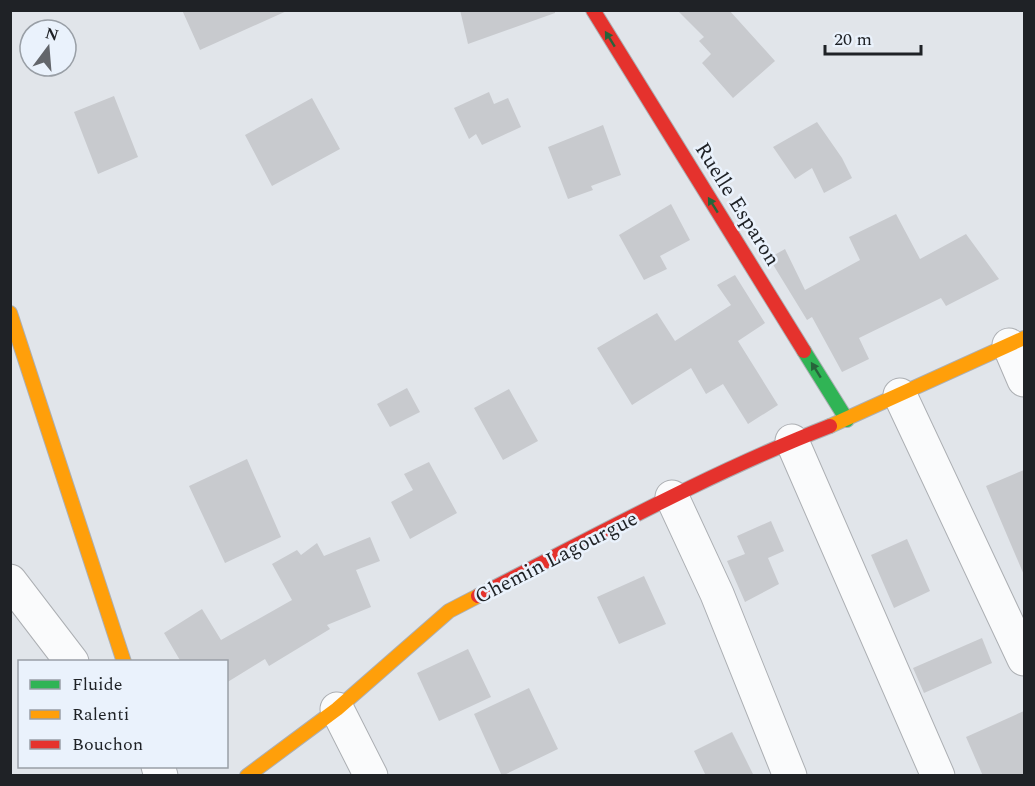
<svg xmlns="http://www.w3.org/2000/svg" width="1035" height="786" viewBox="0 0 1035 786" font-family="Spectral,serif">
  <style>
    .building { fill: #c8cace }
    .lines { fill: none; stroke-linecap: round; stroke-linejoin: round }
    .street-casing { stroke: #acafb3; stroke-width: 35 }
    .fast-casing { stroke: #acafb3; stroke-width: 16 }
    .slow-casing { stroke: #acafb3; stroke-width: 16 }
    .jam-casing { stroke: #acafb3; stroke-width: 16 }
    .street { stroke: #fafbfc; stroke-width: 33 }
    .fast { stroke: #30b455; stroke-width: 14 }
    .slow { stroke: #ff9f0a; stroke-width: 14 }
    .jam { stroke: #e5322d; stroke-width: 14 }
    .oneway { fill: #27643b }
    .labels { text-anchor: middle; stroke-width: 5; stroke-linejoin: round; paint-order: stroke }
    .street-label { font-size: 21px; fill: #1f2226; stroke: #eaf2fc }
  </style>
  <rect width="100%" height="100%" fill="#e1e5ea"/>
  <!-- building -->
  <path class="building" d="M182,10H289L200,50Z
    M460,10H555V13L468,44Z
    M677,10H729L775,61L733,98L702,63L711,54L699,41L704,37Z
    M489,92L494,104L508,98L521,127L482,145L476,134L469,139L454,108Z
    M114,96L138,157L98,174L74,112Z
    M312,98L340,149L272,186L245,135Z
    M817,122L842,158L852,178L824,193L812,168L795,179L773,147Z
    M603,125L621,175L591,186L593,190L568,199L548,147Z
    M671,204L690,240L660,256L667,269L644,280L619,235Z
    M896,214L920,259L966,234L999,279L946,306L941,298L859,338L869,359L842,372L812,317L807,320L769,258L785,249L805,290L860,260L849,237Z
    M735,275L765,323L738,341L778,405L748,424L723,384L706,394L691,368L632,405L597,348L657,313L675,341L731,305L717,285Z
    M407,388L420,412L390,427L377,404Z
    M509,389L538,441L503,460L474,408Z
    M247,459L281,537L225,563L189,486Z
    M429,462L457,513L410,539L391,502L413,490L404,474Z
    M1024,470V575L986,486Z
    M771,521L784,551L768,558L779,584L745,602L727,561L745,554L737,536Z
    M370,537L380,561L356,570L371,607L327,625L330,629L269,666L265,659L226,683V662H181L164,633L202,609L221,640L292,600L272,564L297,550L301,555L317,543L324,556Z
    M907,539L930,591L894,608L871,555Z
    M644,576L666,624L619,644L597,597Z
    M982,638L992,663L924,693L913,668Z
    M468,649L491,697L439,721L417,673Z
    M529,688L558,749L502,776L474,714Z
    M1024,711V776H983L966,737Z
    M732,732L754,776H706L694,751Z"/>
  <g class="lines">
    <!-- street casing -->
    <g class="street-casing">
      <path id="street" d="M1009,345L1024,380
        M900,395L1024,659
        M792,441L938,776
        M672,497L717,594L790,776
        M10,581L72,662
        M337,709L371,776
        M158,766L161,776"/>
    </g>
    <!-- fast casing -->
    <g class="fast-casing">
      <path id="fast" d="M804,351L847,420"/>
    </g>
    <!-- slow casing -->
    <g class="slow-casing">
      <path id="slow" d="M10,313L124,662
        M830,426L1024,338
        M247,776L337,709L449,611L478,596"/>
    </g>
    <!-- jam casing -->
    <g class="jam-casing">
      <path id="jam" d="M593,10L804,351
        M478,596C594,537 709,473 830,426"/>
    </g>
    <!-- street -->
    <use href="#street" class="street"/>
    <!-- fast -->
    <use href="#fast" class="fast"/>
    <!-- slow -->
    <use href="#slow" class="slow"/>
    <!-- jam -->
    <use href="#jam" class="jam"/>
  </g>
  <!-- one-way arrows -->
  <defs><path id="oneway-solid" d="M-6-.8H1V-3.2L6.5 0L1 3.2V.8H-6Z" transform="scale(1.5)"/></defs>
  <g class="oneway">
    <use href="#oneway-solid" transform="translate(610 39) rotate(-122)"/>
    <use href="#oneway-solid" transform="translate(713 205) rotate(-122)"/>
    <use href="#oneway-solid" transform="translate(816 370) rotate(-122)"/>
  </g>
  <g class="labels">
    <!-- street labels -->
    <g class="street-label">
      <text transform="translate(738 204) rotate(58)" y="7">Ruelle Esparon</text>
      <text transform="translate(556 557) rotate(-27)" y="7">Chemin Lagourgue</text>
    </g>
  </g>
  <!-- border -->
  <rect width="1035" height="786" fill="none" stroke="#1f2226" stroke-width="24"/>
  <!-- legend -->
  <rect x="18" y="660" width="210" height="108" fill="#eaf2fc" stroke="#999fa6" stroke-width="1.5"/>
  <rect x="30" y="680" width="30" height="9" fill="#30b455" stroke="#999fa6" stroke-width="1.5"/>
  <text x="72" y="690" font-size="18" fill="#1f2226">Fluide</text>
  <rect x="30" y="710" width="30" height="9" fill="#ff9f0a" stroke="#999fa6" stroke-width="1.5"/>
  <text x="72" y="720" font-size="18" fill="#1f2226">Ralenti</text>
  <rect x="30" y="740" width="30" height="9" fill="#e5322d" stroke="#999fa6" stroke-width="1.5"/>
  <text x="72" y="750" font-size="18" fill="#1f2226">Bouchon</text>
  <!-- north arrow -->
  <g transform="translate(48 48) rotate(16)"><circle r="28" fill="#eaf2fc" stroke="#999fa6" stroke-width="1.5"/>
  <path d="M0-4.5L10 22L0 15L-10 22Z" fill="#63666b"/>
  <text y="-9" font-size="16" font-weight="bold" text-anchor="middle" fill="#1f2226">N</text>
  </g>
  <!-- scale -->
  <path d="M825 45v9h96v-9" fill="none" stroke="#1f2226" stroke-width="3"/>
  <text x="834" y="45" font-size="18" fill="#1f2226" stroke="#eaf2fc" stroke-width="4.5" paint-order="stroke">20 m</text>
</svg>
